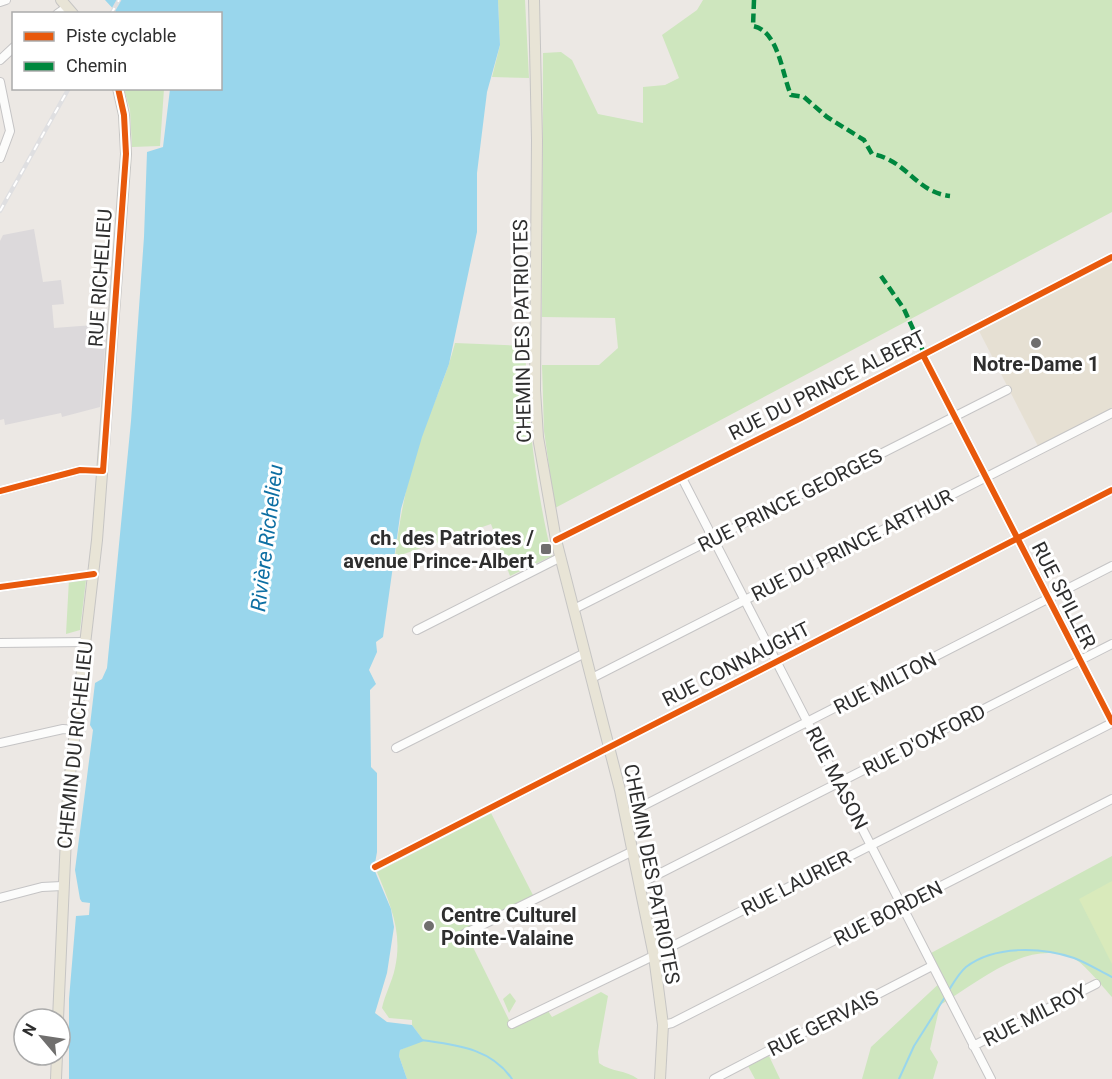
<svg xmlns="http://www.w3.org/2000/svg" width="1112" height="1079" viewBox="0 0 1112 1079" font-family="Roboto,sans-serif">
  <style>
    .industrial { fill: #dcd9db }
    .education { fill: #e6e0d3 }
    .green { fill: #cee6be }
    .pitch { fill: #d9eabb }
    .water { fill: #99d6ec }
    .lines { fill: none; stroke-linecap: round; stroke-linejoin: round }
    .stream { stroke: #99d6ec; stroke-width: 2 }
    .minor-casing { stroke: #c5c4c5; stroke-width: 10 }
    .major-casing { stroke: #c6c5c4; stroke-width: 12 }
    .minor { stroke: #fcfcfb; stroke-width: 8 }
    .major { stroke: #e8e4d6; stroke-width: 10 }
    .rail-casing { stroke: #dfdfe1; stroke-width: 4.5 }
    .rail { stroke: #fff; stroke-width: 2; stroke-dasharray: 7; stroke-linecap: butt }
    .quiet { stroke: #00873e; stroke-width: 4.5; stroke-dasharray: 9 4.5; stroke-linecap: butt }
    .cycleway-casing { stroke: #fff; stroke-width: 10 }
    .cycleway { stroke: #e8590c; stroke-width: 6 }
    .poi-dot { fill: #706f6e; stroke: #fff; stroke-width: 2 }
    .labels { text-anchor: middle; stroke-width: 6; stroke-linejoin: round; paint-order: stroke }
    .street-label { font-size: 20px; fill: #2e2e2e; stroke: #fff }
    .poi-label { font-size: 20px; font-weight: bold; fill: #2e2e2e; stroke: #fff }
    .water-label { font-size: 21px; font-style: italic; fill: #0d6fa3; stroke: #fff }
  </style>
  <rect width="100%" height="100%" fill="#ece8e4"/>
  <!-- industrial -->
  <path class="industrial" d="M34,229L43,282L61,280L64,304L52,305L54,328L107,324L100,407L62,417L61,413L5,425L4,419L0,420V241L3,235Z"/>
  <!-- education -->
  <path class="education" d="M1112,257V413L1040,450L977,327Z"/>
  <!-- green -->
  <path class="green" d="M498,0H525L529,78L492,77L500,45Z
    M703,0H1112V212L555,508L544,431L542,365H599L618,348L615,318L542,317L543,53L561,52L572,60L598,114L643,123V87L665,85L679,78L662,35L697,10Z
    M124,89H164L160,146L132,147L130,110Z
    M455,343L525,346C528,418 535,486 552,556L510,576L491,524L395,557C400,515 408,474 422,435C433,404 447,375 455,343Z
    M69,579L86,580L80,630L66,634Z
    M491,813L535,899L466,933L511,1024L546,1008L552,1017L601,992L608,996L598,1052L599,1063C611,1072 626,1070 638,1079H407L399,1056L400,1050L423,1040L412,1025V1020L389,1018L382,1008C385,994 392,982 395,968C403,932 390,904 377,872Z
    M1112,856V997C1103,987 1084,963 1073,958C1027,938 977,983 940,1005L930,1049L938,1062L933,1079H862L871,1047L943,980L931,953Z
    M510,993L516,1001L509,1013L503,999Z
    M769,1056L780,1079H755L748,1066Z"/>
  <!-- pitch -->
  <path class="pitch" d="M1112,881V964L1079,899Z"/>
  <!-- water -->
  <path class="water" d="M105,0H498L500,45L487,92L477,173V232L449,364L422,437L401,509L383,637L376,642L377,652L369,670L376,684L370,690L371,767L377,773V852L374,869L391,909L394,927L387,973L375,1013L387,1022L412,1025L424,1041L400,1050L399,1056L407,1079H69V999L76,916L89,915L90,903L82,902L80,899L75,870L93,730L90,725L95,683L102,679L107,668L131,421L144,237L147,152L163,147L170,89L220,88V14L117,13Z"/>
  <g class="lines">
    <!-- stream -->
    <path class="stream" d="M949,990C954,982 959,973 966,967C994,945 1042,947 1074,958C1087,963 1100,971 1112,977
      M422,1040C456,1045 491,1048 512,1079
      M899,1079L914,1046L945,997"/>
    <!-- minor casing -->
    <g class="minor-casing">
      <path id="minor" d="M0,2L6,0
        M57,14L67,7
        M0,60L14,47
        M0,82L10,131L0,158
        M923,355L1112,722
        M682,478L991,1079
        M0,491L80,470L103,471
        M556,540L801,418L1112,257
        M0,587L94,574
        M574,609L1007,390
        M417,630L561,557
        M0,643L86,642
        M592,678L1112,413
        M0,743L63,729L75,730
        M396,748L585,653
        M625,815L1112,566
        M375,867L1112,490
        M639,884L1112,644
        M0,898L42,887L62,886
        M464,934L633,851
        M512,1024L645,960L1112,723
        M663,1025L672,1023L1112,799
        M973,1046L1096,984
        M714,1079L932,966"/>
    </g>
    <!-- major casing -->
    <g class="major-casing">
      <path id="major" d="M61,0L73,14
        M534,0L537,140L535,390L538,437L556,540L620,790L654,956L663,1025L660,1079
        M58,1019L68,792L97,540L126,154L124,115L118,88
        M56,1079L57,1055"/>
    </g>
    <!-- minor -->
    <use href="#minor" class="minor"/>
    <!-- major -->
    <use href="#major" class="major"/>
    <!-- rail casing -->
    <g class="rail-casing">
      <path id="rail" d="M111,14L119,0
        M0,211L69,88"/>
    </g>
    <!-- rail -->
    <use href="#rail" class="rail"/>
    <!-- quiet -->
    <path class="quiet" d="M754,0L753,26C779,31 782,75 791,95L804,97L827,117L864,140L872,154C907,160 915,192 950,196
      M881,276L904,309L923,351"/>
    <!-- cycleway casing -->
    <g class="cycleway-casing">
      <path id="cycleway" d="M923,355L1112,722
        M0,491L80,470L103,471L126,154L124,115L118,88
        M556,540L801,418L1112,257
        M0,587L94,574
        M375,867L1112,490"/>
    </g>
    <!-- cycleway -->
    <use href="#cycleway" class="cycleway"/>
  </g>
  <!-- markers -->
  <g class="poi-dot">
    <circle cx="1036" cy="343" r="6"/>
    <rect x="540" y="543" width="12" height="12" rx="3"/>
    <circle cx="429" cy="926" r="6"/>
  </g>
  <g class="labels">
    <!-- street labels -->
    <g class="street-label">
      <text transform="translate(100 278) rotate(-86)" y="7">RUE RICHELIEU</text>
      <text transform="translate(522 331) rotate(-91)" y="7">CHEMIN DES PATRIOTES</text>
      <text transform="translate(827 385) rotate(-27)" y="7">RUE DU PRINCE ALBERT</text>
      <text transform="translate(790 500) rotate(-27)" y="7">RUE PRINCE GEORGES</text>
      <text transform="translate(852 545) rotate(-27)" y="7">RUE DU PRINCE ARTHUR</text>
      <text transform="translate(1064 595) rotate(63)" y="7">RUE SPILLER</text>
      <text transform="translate(736 664) rotate(-27)" y="7">RUE CONNAUGHT</text>
      <text transform="translate(885 683) rotate(-27)" y="7">RUE MILTON</text>
      <text transform="translate(924 740) rotate(-27)" y="7">RUE D'OXFORD</text>
      <text transform="translate(75 745) rotate(-84)" y="7">CHEMIN DU RICHELIEU</text>
      <text transform="translate(837 778) rotate(63)" y="7">RUE MASON</text>
      <text transform="translate(652 874) rotate(79)" y="7">CHEMIN DES PATRIOTES</text>
      <text transform="translate(796 883) rotate(-27)" y="7">RUE LAURIER</text>
      <text transform="translate(888 913) rotate(-27)" y="7">RUE BORDEN</text>
      <text transform="translate(1035 1015) rotate(-27)" y="7">RUE MILROY</text>
      <text transform="translate(823 1023) rotate(-27)" y="7">RUE GERVAIS</text>
    </g>
    <!-- poi labels -->
    <g class="poi-label">
      <text x="1036" y="371">Notre-Dame 1</text>
      <text x="534" y="545" text-anchor="end">ch. des Patriotes /<tspan x="534" dy="23">avenue Prince-Albert</tspan></text>
      <text x="441" y="922" text-anchor="start">Centre Culturel<tspan x="441" dy="23">Pointe-Valaine</tspan></text>
    </g>
    <!-- water labels -->
    <g class="water-label">
      <text transform="translate(267 538) rotate(-83)" y="7">Rivière Richelieu</text>
    </g>
  </g>
  <!-- legend -->
  <rect x="12" y="12" width="210" height="78" fill="#ffffff" stroke="#ababab" stroke-width="1.5"/>
  <rect x="24" y="32" width="30" height="9" fill="#e8590c" stroke="#ababab" stroke-width="1.5"/>
  <text x="66" y="42" font-size="18" fill="#2e2e2e">Piste cyclable</text>
  <rect x="24" y="62" width="30" height="9" fill="#00873e" stroke="#ababab" stroke-width="1.5"/>
  <text x="66" y="72" font-size="18" fill="#2e2e2e">Chemin</text>
  <!-- north arrow -->
  <g transform="translate(42 1037) rotate(299)"><circle r="28" fill="#ffffff" stroke="#ababab" stroke-width="1.5"/>
  <path d="M0-4.5L10 22L0 15L-10 22Z" fill="#706f6e"/>
  <text y="-9" font-size="16" font-weight="bold" text-anchor="middle" fill="#2e2e2e">N</text>
  </g>
</svg>
